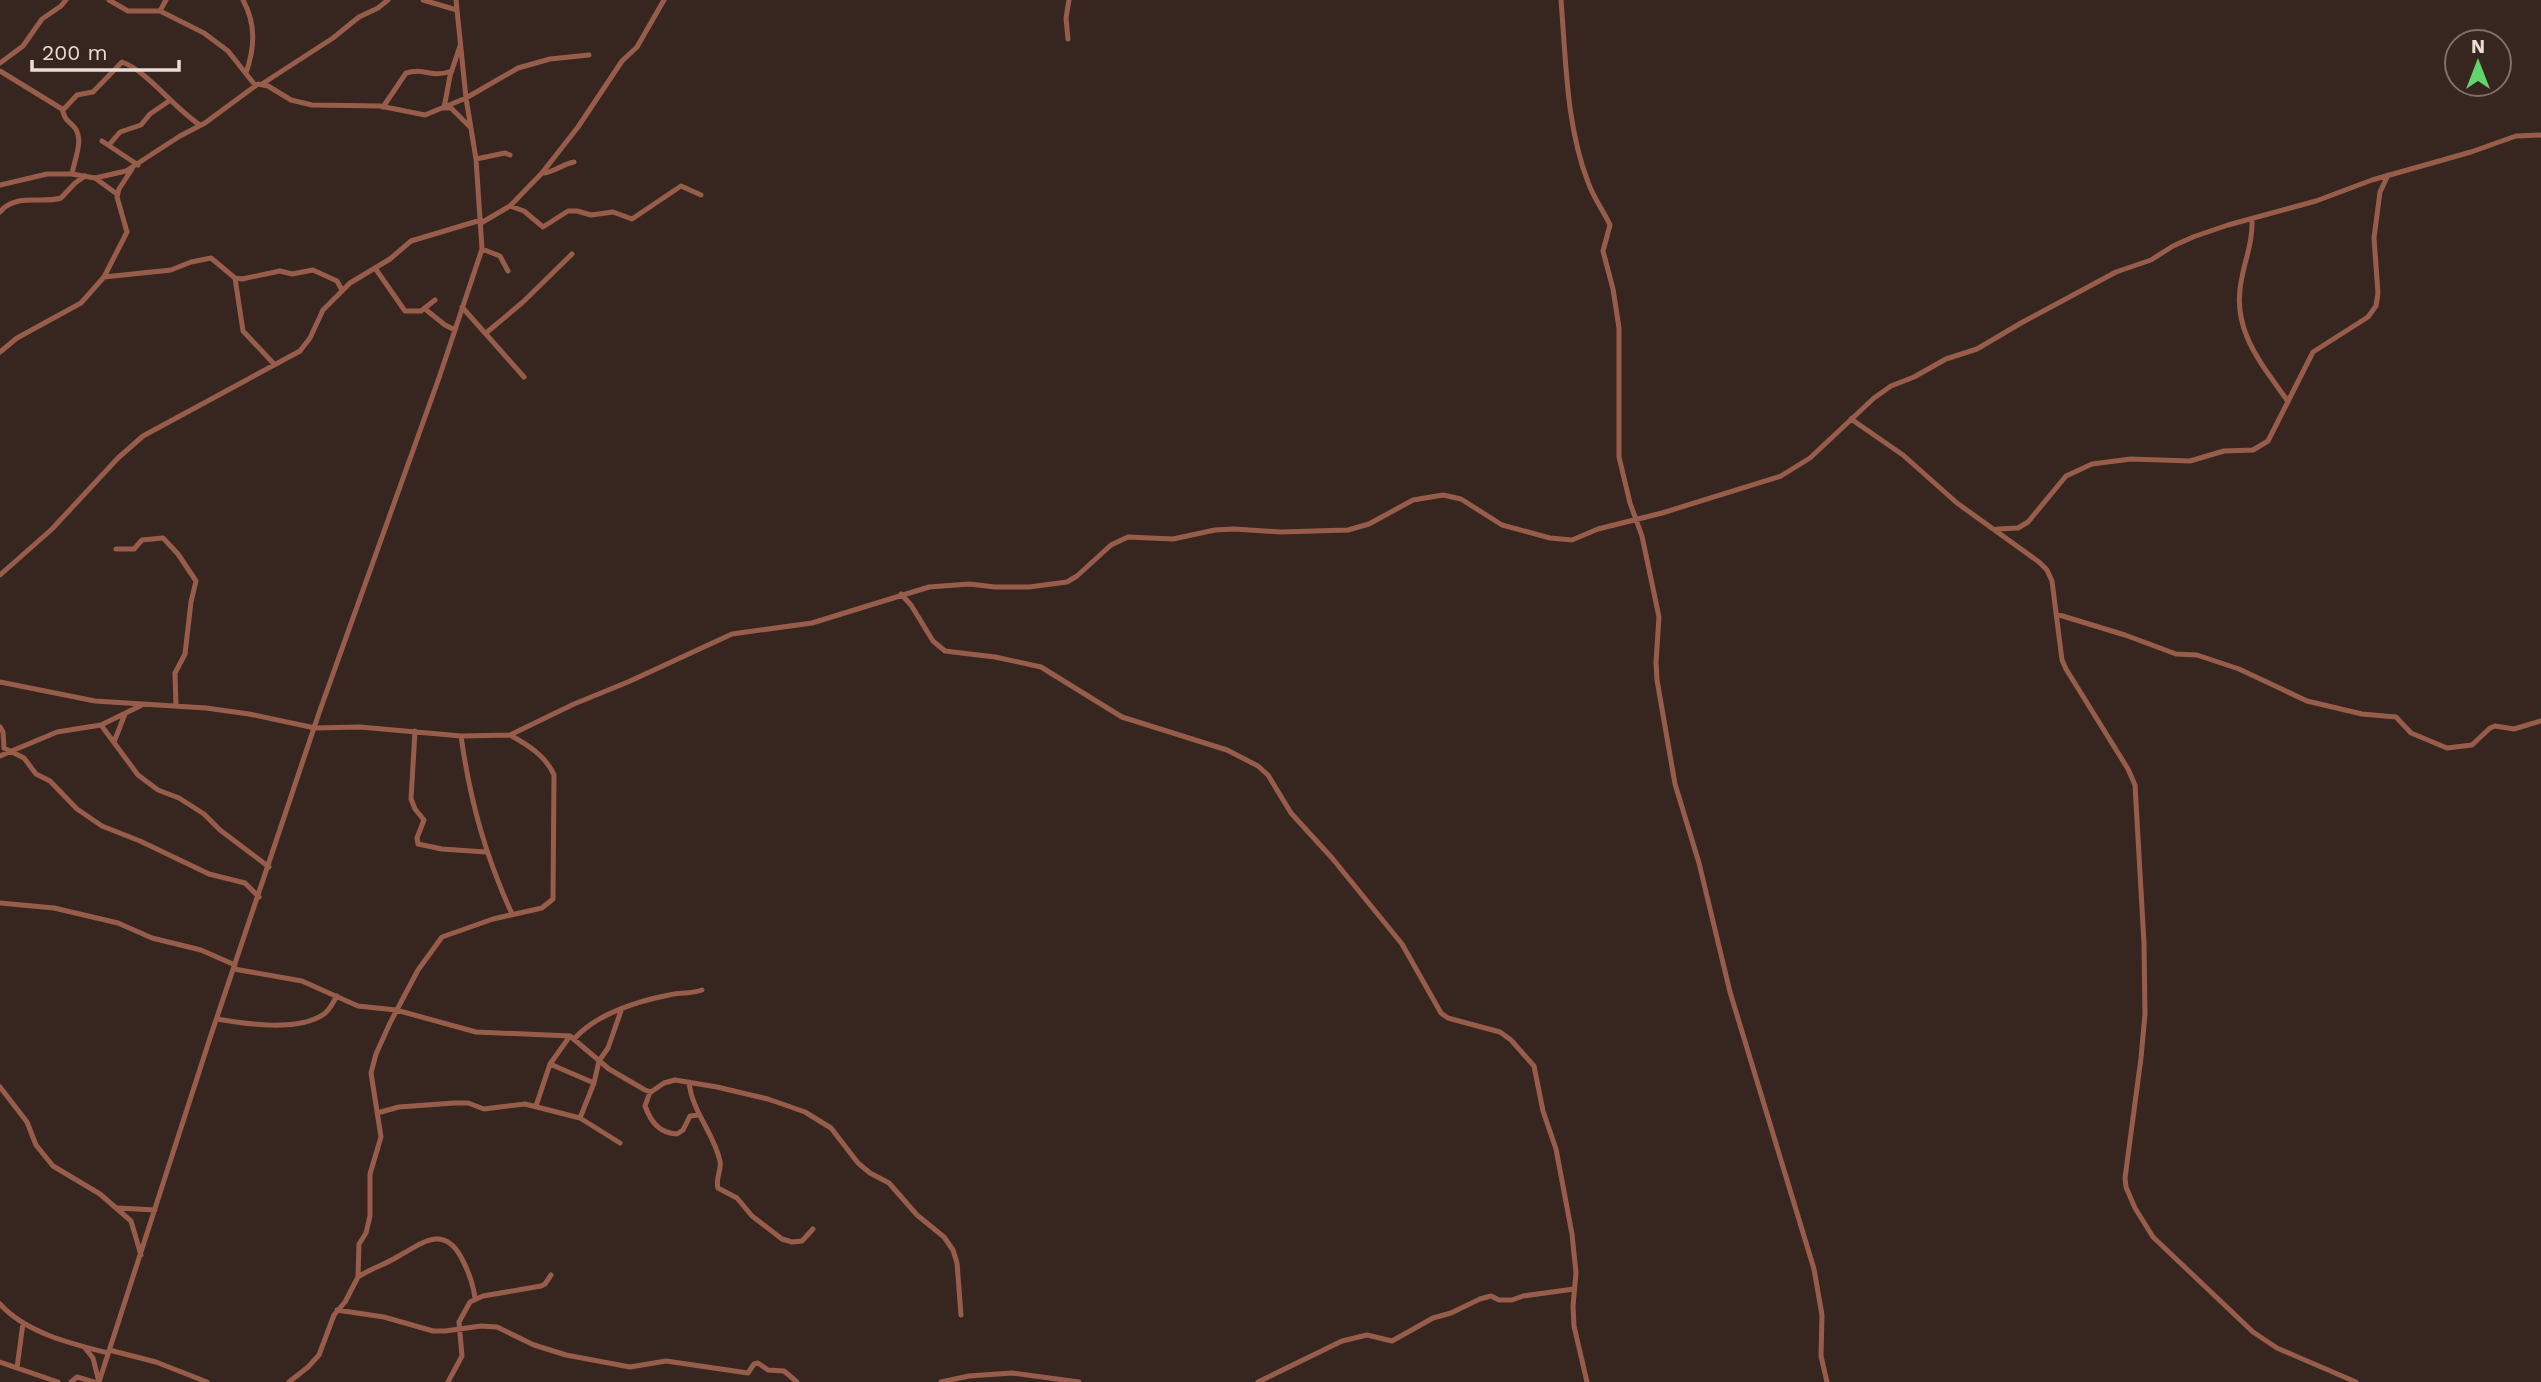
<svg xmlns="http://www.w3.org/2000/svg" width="2541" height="1382" viewBox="0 0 2541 1382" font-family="'Work Sans',sans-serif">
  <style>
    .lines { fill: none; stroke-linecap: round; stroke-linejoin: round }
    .street { stroke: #985d4a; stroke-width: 5 }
  </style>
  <rect width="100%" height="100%" fill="#37261f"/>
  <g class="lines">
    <!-- street -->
    <path class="street" d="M109,0L128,11H160L204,33L228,51L255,85
      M243,0C256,24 255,47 246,73
      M423,0L457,10
      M1561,0C1566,60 1566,125 1588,182C1593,197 1603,210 1610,225L1603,251L1613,289L1619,328V457L1630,503L1642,536L1659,617L1656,662L1657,680L1675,784L1699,863L1730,992L1814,1269L1822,1315L1821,1356L1827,1382
      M160,11L166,0
      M1068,39L1066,18L1069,0
      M460,46L450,76L444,108H451L470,127
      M0,63L23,46L42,19L61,6L66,0
      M0,71L62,109C66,122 67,119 75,128C84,140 74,161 72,174
      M262,84L333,38L359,17L378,8L388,0
      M383,107L406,73C426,67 429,79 452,71
      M63,110L77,95L93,92L122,62C146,70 176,110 200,125
      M102,141L138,165
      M109,145L120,132L141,125L150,114L169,101
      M476,159L505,153L510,155
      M542,173C552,174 562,164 574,162
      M95,178L117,194
      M0,185L47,174H72L95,178L126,171L180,136L205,123L258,84L268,86L291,100L312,105L380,106L425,115L466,98L518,68L550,59L589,55
      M510,206L524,211L543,227L568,211H577L591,215L613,212L632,219L681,186L701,195
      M0,212C15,193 41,204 61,198L75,183L85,176
      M2252,219C2253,240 2246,257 2242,277C2230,328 2260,362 2287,400
      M481,223L510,206L542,173L578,127L622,61L637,47L664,0
      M482,249L500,256L508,271
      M375,268L405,311H421L435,300
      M104,277L171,270L191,262L211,258L235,278L242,279L280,271L292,274L313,270L337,281L342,290
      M235,278L243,331L274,364
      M462,307L524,377
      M425,309L445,325L455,330
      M486,333L523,302L572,254
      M0,352L17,338L81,303L104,277L127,232L117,197L119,189L132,169
      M1851,419L1903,455L1957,503L2039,562L2047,570L2052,581L2062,660L2066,669L2128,769L2135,785L2144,943L2145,1014L2141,1058L2125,1178L2126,1187L2135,1208L2153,1237L2253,1332L2277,1348L2356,1382
      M1997,529L2018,528L2028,522L2066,476L2092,464L2131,459L2190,461L2224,451L2253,450L2268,441L2313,352L2368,317L2376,306L2378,293L2374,238L2380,192L2388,175
      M116,549H134L142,540L163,538L178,554L196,581L191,602L185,654L175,673L176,706
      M0,575L52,529L118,458L143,436L300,351L310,338L323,310L350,283L390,259L411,241L481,220
      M901,594L911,605L933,641L945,651L995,657L1041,667L1122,717L1227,750L1258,766L1268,775L1291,813L1332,858L1402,944L1441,1013L1448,1018L1500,1032L1511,1040L1534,1066L1543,1111L1556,1149L1572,1234L1576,1273L1573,1306L1574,1326L1587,1382
      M2056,614L2125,635L2176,654L2197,655L2239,669L2307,701L2362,714L2396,717L2411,733L2447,748L2472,745L2490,728L2495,726L2514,729L2541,721
      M0,682L95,701L206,708L249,714L315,728L360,727L461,736L510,735L574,704L628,682L732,634L812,623L929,587L969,584L995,587H1029L1067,582L1077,576L1111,545L1128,537L1173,539L1215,530L1234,529L1281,532L1348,530L1369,524L1413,500L1443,495L1461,499L1502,525L1550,538L1572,540L1598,529L1662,513L1781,476L1810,458L1874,398L1891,386L1914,377L1946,359L1977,349L2021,323L2116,272L2151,260L2173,246L2193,237L2228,225L2316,201L2372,180L2471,152L2516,136L2541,135
      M101,725L138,775L158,790L179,798L204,814L220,830L269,867
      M0,727L3,732L4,748L24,758L36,774L50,781L77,809L102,826L140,841L209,874L245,883L259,897
      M415,731L411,799L415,809L424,820L417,838L418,844L442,849L486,852
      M461,736C470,800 485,855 512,914
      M114,742L125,714
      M0,756L57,732L101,725L140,706
      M0,903L54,908L118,923L152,938L201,950L235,965
      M234,969L302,981L358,1006L396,1010L476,1032L570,1036L609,1069L645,1090L651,1092L664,1083L675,1080L717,1087L768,1099L805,1112L831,1128L858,1163L870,1173L889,1183L917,1215L944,1237L953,1250L957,1263L961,1315
      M217,1019C246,1024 299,1032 324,1014C330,1010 333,1002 337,996
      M574,1039C596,1014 638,1001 669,995C681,992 691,994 702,990
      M550,1064L594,1083
      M689,1082C692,1112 714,1133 720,1161C722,1170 715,1178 718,1188L737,1198L752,1216L782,1239L792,1242L802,1241L813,1229
      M0,1087L27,1122L36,1145L53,1166L100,1194L131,1221L141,1255
      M650,1092L645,1106C651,1122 659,1133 677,1134L683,1130L690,1116L699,1115
      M536,1106L550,1064L570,1036
      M377,1113L399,1107L454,1103H468L484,1109L525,1104L580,1118L620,1143
      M580,1118L594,1083L599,1061L608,1048L622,1008
      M118,1208L155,1210
      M358,1277C370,1269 384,1265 397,1257C421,1244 443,1224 461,1257C468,1270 473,1283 475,1298
      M0,1304C26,1333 72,1344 108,1353
      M337,1310L384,1317L433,1331H445L481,1326L497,1327L534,1345L566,1355L630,1367L666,1361L748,1373L754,1364L758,1363L768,1370L784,1371L797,1382
      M85,1348L93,1358L99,1382
      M109,1350L156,1362L207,1382
      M0,1362L58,1382
      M17,1368L23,1323
      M71,1382L77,1377L94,1382
      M99,1382L210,1038L319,713L440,375L482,249L476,159L466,98L456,0
      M289,1382L308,1367L319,1355L334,1315L345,1302L358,1277L359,1244L366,1233L370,1216V1174L381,1137L371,1073L376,1054L390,1023L418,970L442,937L493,919L542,908L553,899L554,775C546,756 528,745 510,735
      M448,1382L462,1356L459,1322L470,1302L483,1296L541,1286L545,1284L551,1275
      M941,1382L969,1376L1012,1373L1079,1382
      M1258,1382L1342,1341L1367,1335L1392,1341L1433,1318L1451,1313L1480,1299L1491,1296L1499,1300H1512L1523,1296L1574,1289"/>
  </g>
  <!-- north arrow -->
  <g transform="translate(2478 63)"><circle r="33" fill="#37261f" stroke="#7e6f69" stroke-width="2"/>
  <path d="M0-5L12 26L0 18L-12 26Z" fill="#62d469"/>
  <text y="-10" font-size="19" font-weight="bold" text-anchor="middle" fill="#e9ddd9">N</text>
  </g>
  <!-- scale -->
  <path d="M32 60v10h147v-10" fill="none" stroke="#e9ddd9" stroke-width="3.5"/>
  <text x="42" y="60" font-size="21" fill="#e9ddd9" stroke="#37261f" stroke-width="5" paint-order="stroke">200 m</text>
</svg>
